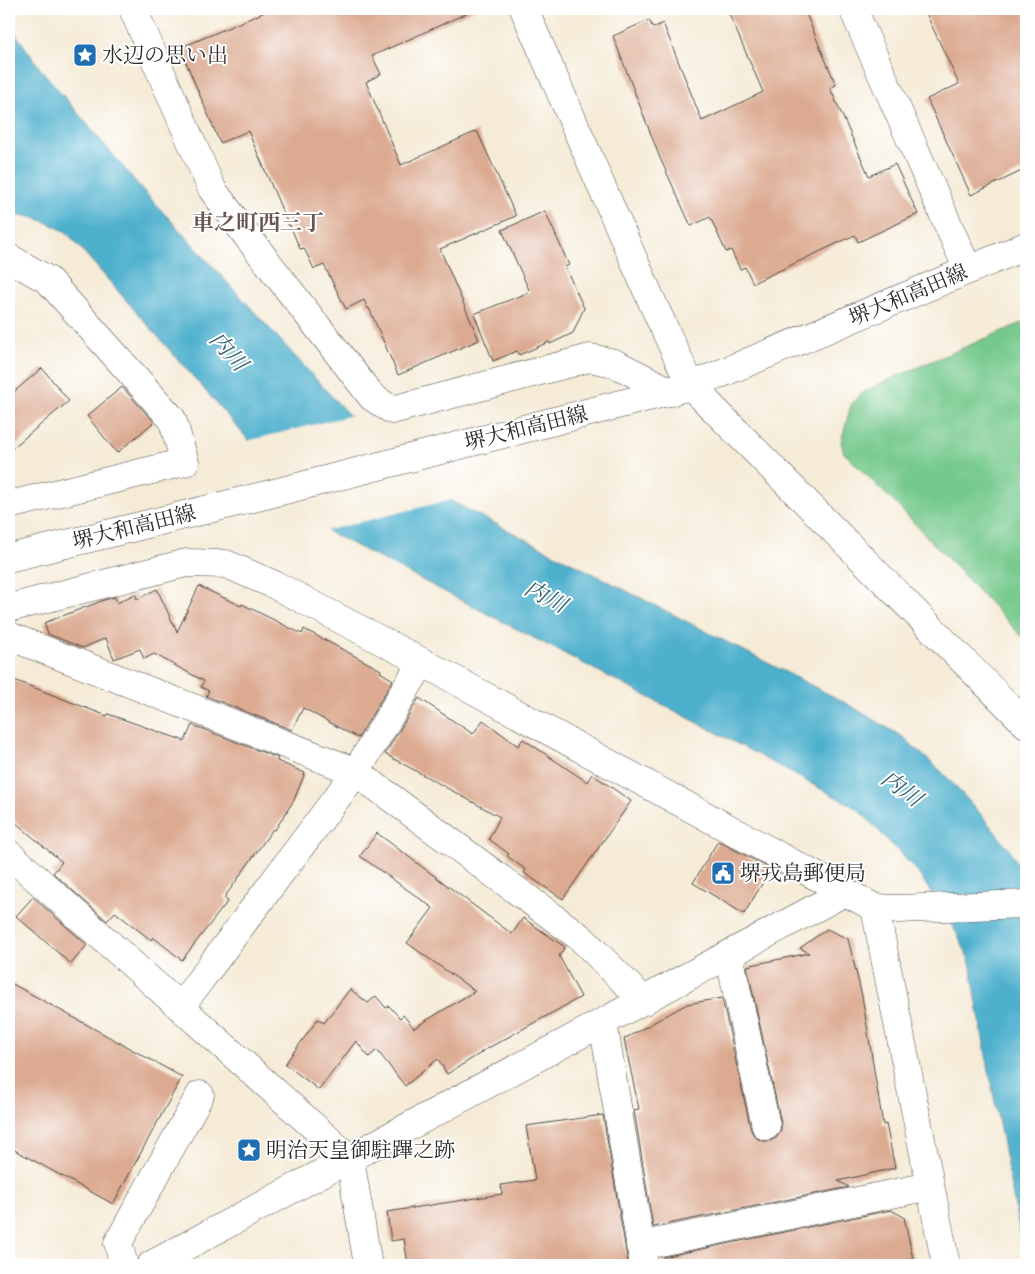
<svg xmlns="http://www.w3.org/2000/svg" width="1035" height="1274" viewBox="0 0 1035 1274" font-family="Cardo,'Noto Serif JP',serif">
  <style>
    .green { fill: #75c98c; stroke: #507a5c }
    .water { fill: #4eb0cd; stroke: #3c6e7c }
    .pier { fill: #f5ebd7 }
    .building { fill: #dcaa91 }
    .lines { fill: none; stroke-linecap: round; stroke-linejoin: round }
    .minor-casing { stroke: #494845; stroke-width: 29 }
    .major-casing { stroke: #494845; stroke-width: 29 }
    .minor { stroke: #fff; stroke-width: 28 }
    .major { stroke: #fff; stroke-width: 28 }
    .labels { text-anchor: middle; stroke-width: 4; stroke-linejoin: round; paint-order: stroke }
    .poi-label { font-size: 21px; fill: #2b2b2b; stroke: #fff; text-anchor: start }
    .street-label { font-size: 21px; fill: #2b2b2b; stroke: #fff }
    .neighbourhood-label { font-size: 22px; font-weight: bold; fill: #69574f; stroke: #fff }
    .water-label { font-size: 22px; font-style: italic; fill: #39606c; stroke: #fff }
  </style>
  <rect width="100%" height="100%" fill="#fff"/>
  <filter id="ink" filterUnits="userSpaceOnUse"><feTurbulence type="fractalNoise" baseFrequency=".02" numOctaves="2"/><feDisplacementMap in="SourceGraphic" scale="10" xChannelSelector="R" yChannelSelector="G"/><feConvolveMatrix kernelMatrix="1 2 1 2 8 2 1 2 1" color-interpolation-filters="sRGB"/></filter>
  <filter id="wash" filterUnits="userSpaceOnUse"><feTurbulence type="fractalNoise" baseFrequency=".0096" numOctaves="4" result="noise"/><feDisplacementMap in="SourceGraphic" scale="20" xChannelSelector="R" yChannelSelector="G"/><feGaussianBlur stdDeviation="1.12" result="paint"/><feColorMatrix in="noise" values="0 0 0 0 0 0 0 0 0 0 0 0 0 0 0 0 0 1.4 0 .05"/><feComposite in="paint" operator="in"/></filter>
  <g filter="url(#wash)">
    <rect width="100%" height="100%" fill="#f5ebd7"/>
    <!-- green -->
    <path class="green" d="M1026,321V641L897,505L844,453L841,442L851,405L859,395L881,383Z"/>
    <!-- water -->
    <path class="water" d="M9,24L39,67L141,188L347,413L447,499L846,703L903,737L944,774L978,811L1009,849L1026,881V1265L985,1050L970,962L958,935L917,871L858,809L710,729L329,532L68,234C49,221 31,216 9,213Z"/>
    <!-- pier -->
    <path class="pier" d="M353,415L448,497L454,499L324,531L247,441Z"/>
    <g id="blocks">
      <!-- building -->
      <path class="building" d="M272,9H476L372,56L381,74L366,82L401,165L477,131L516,216L440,249L479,340L398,375L369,308L368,309L364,300L346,309L324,265L314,269L304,248L300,249L290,225L289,226L248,131L220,143L180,48Z
        M727,9H804L836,85L830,88L869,176L895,164L918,214L858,242L855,235L753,283L745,267L740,269L731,250L726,252L710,217L691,226L660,158L613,36L649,20L653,28L663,23L702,121L763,92Z
        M924,9H1026V169L971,195L927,99L959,84Z
        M545,211L569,265L565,267L584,308L573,333L550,344L549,342L519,355L517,351L493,361L474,314L530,292L502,230Z
        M42,368L69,401L9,451V396Z
        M122,387L154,422L117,453L87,416Z
        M199,586L241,606L242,604L302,634L304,629L381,670L380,672L393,680L358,738L303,708L292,730L206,696L209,691L201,687L204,681L154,654L144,659L140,649L114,659L106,638L83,648L48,634L44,623L104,600L115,597L117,603L135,594L137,599L157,589L177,632Z
        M9,678L107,716L108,714L185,741L192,725L278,758L277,761L305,773L294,800L275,830L273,829L224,898L228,901L182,960L153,937L151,940L115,912L107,921L53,873L62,862L9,817Z
        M419,698L473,734L483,720L518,746L523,739L587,782L592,774L631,801L563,899L524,873L526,870L507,856L509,854L489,839L500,817L385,754Z
        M377,833L512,934L523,918L565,947L559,956L581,997L481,1052V1053L447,1074L438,1059L405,1086L377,1050L369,1057L356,1041L319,1090L285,1064L318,1019L324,1023L350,989L368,1003L376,996L386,1008L389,1006L400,1018L403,1015L414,1028L475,991L407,943L433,908L360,856Z
        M718,841L771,869L744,914L693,883Z
        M33,897L87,945L71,964L16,916Z
        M827,929L848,939L862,996L883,1125L886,1124L895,1168L838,1181L849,1187L653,1227L634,1110L639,1109L624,1039L687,1004L722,998L751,1130L755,1137L762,1141H770L776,1138L781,1131V1123L747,966L809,953L800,948Z
        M9,982L182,1077L113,1204L9,1147Z
        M603,1115L628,1263L616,1265H408L404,1239L391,1241L387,1212L502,1194L501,1185L535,1180L526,1126Z
        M891,1210L904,1217L913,1259L884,1265H664L663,1257Z"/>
    </g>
  </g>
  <g filter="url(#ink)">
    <use href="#blocks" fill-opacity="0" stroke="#494845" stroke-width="1"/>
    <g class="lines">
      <!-- minor casing -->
      <g class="minor-casing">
        <path id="minor" d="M133,9L212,189L247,236L372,397L392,410L590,358L614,363L671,392
          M524,9L653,304L691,386L1026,724
          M853,9L968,270
          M9,258L48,280L172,419L185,462L9,505
          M9,608L186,563L226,564L275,585L422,662L875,908L898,909L1026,904
          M9,636L356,772L581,938L644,1001
          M9,854L350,1159L368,1265
          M875,908L946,1265
          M729,955L766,1126
          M180,1007L356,772L422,662
          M603,1023L644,1265
          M640,1246L930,1186
          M124,1265L118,1243L200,1095
          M151,1265L845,892"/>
      </g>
      <!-- major casing -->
      <g class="major-casing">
        <path id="major" d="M9,558L266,495L691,386L1026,246"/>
      </g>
      <!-- minor -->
      <use href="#minor" class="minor"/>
      <!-- major -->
      <use href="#major" class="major"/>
    </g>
  </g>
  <!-- icons -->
  <defs>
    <g id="sight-square" transform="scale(1.25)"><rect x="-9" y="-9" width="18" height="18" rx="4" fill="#1f6fb2" stroke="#fff"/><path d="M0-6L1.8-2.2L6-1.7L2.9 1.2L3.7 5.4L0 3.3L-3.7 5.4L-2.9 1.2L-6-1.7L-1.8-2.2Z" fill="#fff"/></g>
    <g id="civic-square" transform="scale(1.25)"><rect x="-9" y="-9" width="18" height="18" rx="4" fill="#1f6fb2" stroke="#fff"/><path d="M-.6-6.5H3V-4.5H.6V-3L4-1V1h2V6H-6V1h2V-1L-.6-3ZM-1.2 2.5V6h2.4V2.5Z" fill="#fff"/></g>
  </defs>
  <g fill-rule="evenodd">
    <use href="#sight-square" x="85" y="55"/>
    <use href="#civic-square" x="723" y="873"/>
    <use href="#sight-square" x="249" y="1150"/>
  </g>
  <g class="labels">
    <!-- poi labels -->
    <g class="poi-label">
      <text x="102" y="62">水辺の思い出</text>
      <text x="740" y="880">堺戎島郵便局</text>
      <text x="266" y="1157">明治天皇御駐蹕之跡</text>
    </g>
    <!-- street labels -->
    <g class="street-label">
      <text transform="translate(908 295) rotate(-23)" y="7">堺大和高田線</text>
      <text transform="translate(526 428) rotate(-14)" y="7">堺大和高田線</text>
      <text transform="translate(134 527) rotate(-14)" y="7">堺大和高田線</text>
    </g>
    <!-- neighbourhood labels -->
    <g class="neighbourhood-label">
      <text x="258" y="230">車之町西三丁</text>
    </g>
    <!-- water labels -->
    <g class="water-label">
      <text transform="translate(229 351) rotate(48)" y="8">内川</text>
      <text transform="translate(546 596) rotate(28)" y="8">内川</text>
      <text transform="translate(902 788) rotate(36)" y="8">内川</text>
    </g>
  </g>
  <!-- margin -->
  <rect width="1035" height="1274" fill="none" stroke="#fff" stroke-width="30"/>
</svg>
